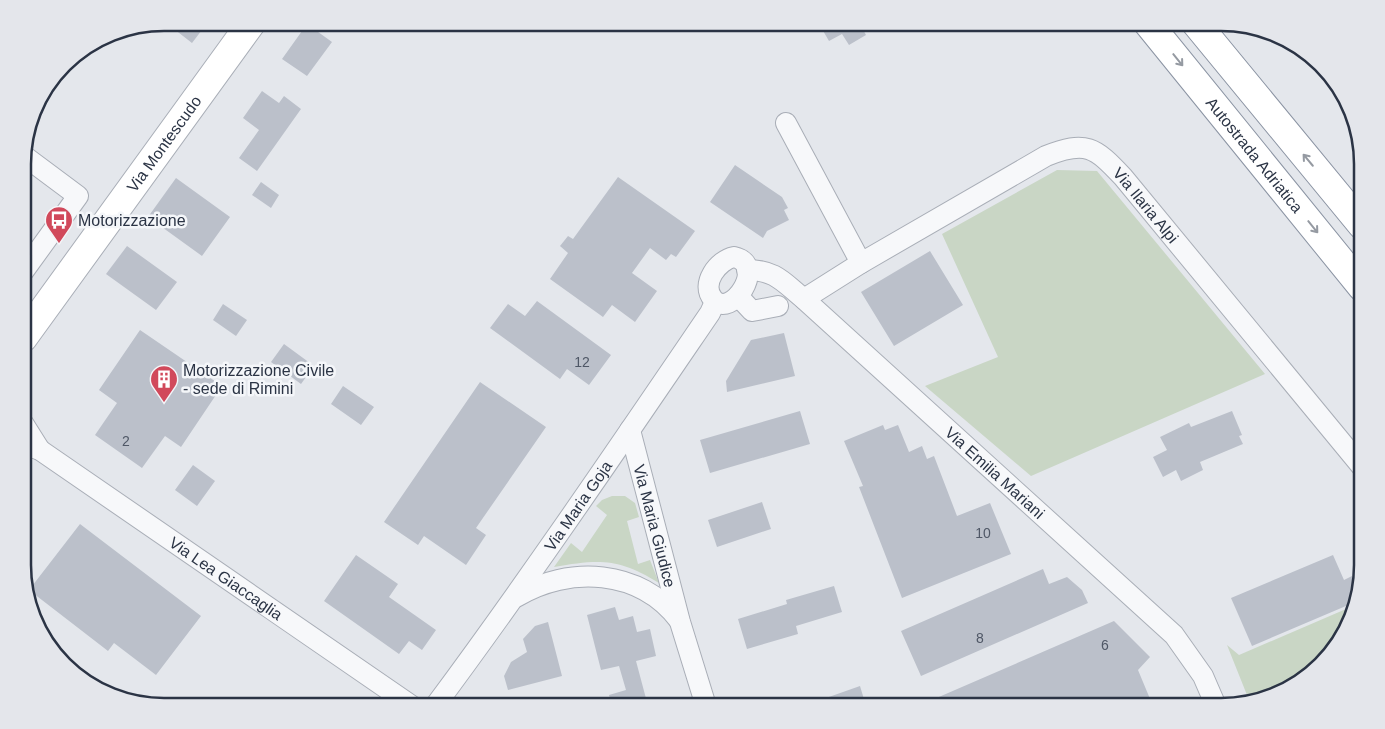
<svg xmlns="http://www.w3.org/2000/svg" width="1385" height="729" viewBox="0 0 1385 729" font-family="Helvetica,sans-serif">
  <style>
    .green { fill: #c9d6c5 }
    .building { fill: #bbc0ca }
    .lines { fill: none; stroke-linecap: round; stroke-linejoin: round }
    .street-casing { stroke: #a9aeb7; stroke-width: 22 }
    .secondary-casing { stroke: #a9aeb7; stroke-width: 30 }
    .highway-casing { stroke: #8b94a3; stroke-width: 30 }
    .street { stroke: #f7f8fa; stroke-width: 20 }
    .secondary { stroke: #fff; stroke-width: 28 }
    .highway { stroke: #fff; stroke-width: 28 }
    .oneway { stroke: #959aa2 }
    .labels { text-anchor: middle; stroke-width: 5; stroke-linejoin: round; paint-order: stroke }
    .number-label { font-size: 14px; fill: #4f5766 }
    .street-label { font-size: 16px; fill: #2b3445; stroke: #f4f6f9 }
    .poi-label { font-size: 16px; fill: #2b3445; stroke: #f4f6f9; text-anchor: start }
    .rim { fill: none; stroke: #2b3445; stroke-width: 2.5 }
  </style>
  <rect width="100%" height="100%" fill="#e4e7ec"/>
  <!-- green -->
  <path class="green" d="M1057,170L1097,171L1265,374L1031,476L925,386L998,357L942,234Z
    M612,496H625L635,503L639,517L627,521L638,564L650,560L659,583C619,558 599,559 554,567L571,543L582,552L607,515L596,506L602,500Z
    M1353,606L1348,628L1299,683L1249,700L1227,645L1239,655Z"/>
  <!-- building -->
  <path class="building" d="M165,22H208L192,43Z
    M834,22H863L860,24L866,35L849,45L842,34L829,41L822,29Z
    M307,24L332,42L307,76L282,59Z
    M262,91L279,103L284,96L301,109L257,171L239,158L259,130L243,118Z
    M735,165L782,197L788,208L784,210L789,220L767,231L763,238L710,202Z
    M618,177L695,231L676,257L671,254L666,260L650,248L632,273L657,291L635,322L612,305L603,317L550,279L568,253L560,246L568,236L573,239Z
    M176,178L230,217L202,256L148,217Z
    M261,182L279,195L271,208L252,195Z
    M127,246L177,282L156,310L106,274Z
    M930,251L963,305L894,346L861,292Z
    M537,301L611,355L589,385L567,369L560,379L490,328L508,304L525,316Z
    M223,304L247,320L236,336L213,320Z
    M140,330L222,386L181,447L165,436L142,468L95,435L117,403L99,390Z
    M784,333L795,376L727,392L726,381L751,340Z
    M284,344L314,366L301,384L271,362Z
    M480,382L546,427L476,528L486,535L466,565L424,536L418,545L384,522Z
    M343,386L374,407L361,425L331,404Z
    M800,411L810,444L710,473L700,440Z
    M1232,411L1242,435L1239,436L1243,444L1200,462L1203,470L1181,481L1176,470L1163,477L1153,457L1167,450L1160,437L1189,423L1191,427Z
    M883,425L885,430L898,425L909,452L922,446L927,459L934,456L957,516L990,503L1011,554L902,598L859,487L863,486L844,441Z
    M193,465L215,481L197,506L175,490Z
    M762,502L771,529L717,547L708,520Z
    M80,524L201,616L156,675L114,643L108,651L29,590Z
    M356,555L398,584L389,597L436,630L422,650L409,641L399,654L324,601Z
    M1333,555L1344,580L1352,576L1357,587L1353,603L1252,646L1231,598Z
    M1043,569L1049,584L1067,577L1082,590L1088,603L921,676L901,631Z
    M834,586L842,612L796,626L798,634L747,649L738,619L787,604L786,600Z
    M615,607L619,620L633,616L637,632L650,629L656,656L636,661L648,706H612L609,695L626,690L619,666L601,670L587,615Z
    M1114,621L1150,657L1138,670L1153,706H918Z
    M548,622L562,676L508,690L504,676L511,662L527,652L523,639L535,626Z
    M860,686L866,706H809V704Z"/>
  <g class="lines">
    <!-- street casing -->
    <g class="street-casing">
      <g id="street">
        <path d="M786,123L861,263"/>
        <path d="M23,155L78,196L23,272"/>
        <path d="M734,257C768,264 731,321 713,299C700,284 718,260 734,257Z"/>
        <path id="s1" d="M747,270C776,270 783,282 804,299L1174,635L1203,676L1216,706"/>
        <path d="M738,296L752,311L778,306"/>
        <path id="s2" d="M804,299L861,263L1046,156C1086,140 1095,147 1123,177L1362,467"/>
        <path d="M23,423L40,450"/>
        <path id="s3" d="M630,430L680,622L706,706"/>
        <path id="s4" d="M23,444L40,450L412,706"/>
        <path d="M516,597C569,565 640,569 679,620"/>
        <path id="s5" d="M435,706C530,578 620,445 710,313L715,302"/>
      </g>
    </g>
    <!-- secondary casing -->
    <g class="secondary-casing">
      <g id="secondary">
        <path id="s6" d="M23,338L252,22"/>
      </g>
    </g>
    <!-- highway casing -->
    <g class="highway-casing">
      <g id="highway">
        <path id="s7" d="M1147,22L1362,287"/>
        <path d="M1195,22L1362,225"/>
      </g>
    </g>
    <!-- street -->
    <use href="#street" class="street"/>
    <!-- secondary -->
    <use href="#secondary" class="secondary"/>
    <!-- highway -->
    <use href="#highway" class="highway"/>
  </g>
  <!-- one-way arrows -->
  <defs><path id="oneway-shaft" d="M-6 0H5M1.5-3L5.5 0L1.5 3" fill="none" stroke-width="1.6" stroke-linecap="round" stroke-linejoin="round" transform="scale(1.25)"/></defs>
  <g class="oneway">
    <use href="#oneway-shaft" transform="translate(1178 60) rotate(51)"/>
    <use href="#oneway-shaft" transform="translate(1308 160) rotate(-130)"/>
    <use href="#oneway-shaft" transform="translate(1313 227) rotate(51)"/>
  </g>
  <!-- icons -->
  <defs>
    <g id="bus-pin" transform="scale(1.4375)"><path d="M0 17L-7.5 6A9.5 9.5 0 1 1 7.5 6Z" fill="#d1495b" stroke="#f4f6f9"/><path d="M-5-6H5V4H4V6H2V4H-2V6H-4V4H-5ZM-3.5-4V0h7V-4ZM-3.5 1.2v1.5H-2V1.2ZM2 1.2v1.5H3.5V1.2Z" fill="#fff"/></g>
    <g id="building-pin" transform="scale(1.4375)"><path d="M0 17L-7.5 6A9.5 9.5 0 1 1 7.5 6Z" fill="#d1495b" stroke="#f4f6f9"/><path d="M-4-6H4V6H1V3H-1V6H-4ZM-2.5-4.3h1.7v1.8h-1.7ZM.8-4.3h1.7v1.8H.8ZM-2.5-1h1.7V.8h-1.7ZM.8-1h1.7V.8H.8Z" fill="#fff"/></g>
  </defs>
  <g fill-rule="evenodd">
    <use href="#bus-pin" x="59" y="220"/>
    <use href="#building-pin" x="164" y="379"/>
  </g>
  <g class="labels">
    <!-- number labels -->
    <g class="number-label">
      <text x="582" y="367">12</text>
      <text x="126" y="446">2</text>
      <text x="983" y="538">10</text>
      <text x="980" y="643">8</text>
      <text x="1105" y="650">6</text>
    </g>
    <!-- street labels -->
    <g class="street-label">
      <text dy="6" stroke="none"><textPath href="#s6" startOffset="240">Via Montescudo</textPath></text>
      <text dy="6" stroke="none"><textPath href="#s7" startOffset="171">Autostrada Adriatica</textPath></text>
      <text dy="6" stroke="none"><textPath href="#s2" startOffset="406">Via Ilaria Alpi</textPath></text>
      <text dy="6" stroke="none"><textPath href="#s1" startOffset="324">Via Emilia Mariani</textPath></text>
      <text dy="6" stroke="none"><textPath href="#s5" startOffset="246">Via Maria Goja</textPath></text>
      <text dy="6" stroke="none"><textPath href="#s3" startOffset="99">Via Maria Giudice</textPath></text>
      <text dy="6" stroke="none"><textPath href="#s4" startOffset="244">Via Lea Giaccaglia</textPath></text>
    </g>
    <!-- poi labels -->
    <g class="poi-label">
      <text x="78" y="226">Motorizzazione</text>
      <text x="183" y="376">Motorizzazione Civile<tspan x="183" dy="18">- sede di Rimini</tspan></text>
    </g>
  </g>
  <!-- crop -->
  <path d="M0 0H1385V729H0ZM164 31H1221A133 133 0 0 1 1354 164V565A133 133 0 0 1 1221 698H164A133 133 0 0 1 31 565V164A133 133 0 0 1 164 31Z" fill="#e4e6eb" fill-rule="evenodd"/>
  <path class="rim" d="M164 31H1221A133 133 0 0 1 1354 164V565A133 133 0 0 1 1221 698H164A133 133 0 0 1 31 565V164A133 133 0 0 1 164 31Z"/>
</svg>
